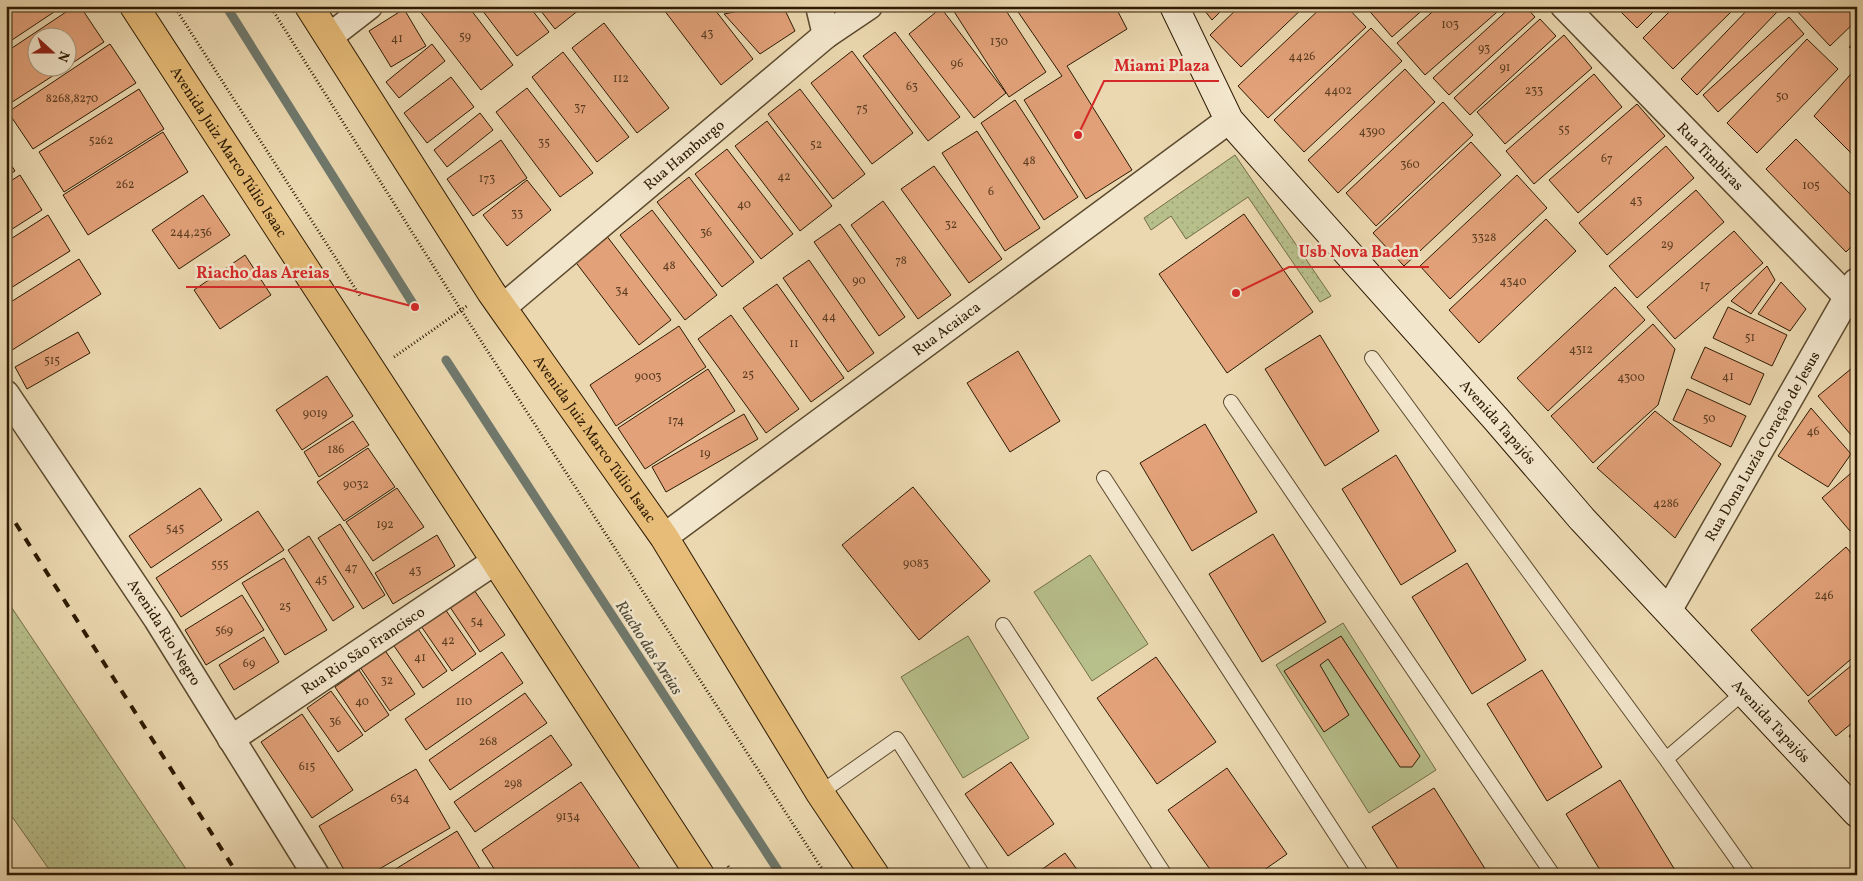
<svg xmlns="http://www.w3.org/2000/svg" width="1863" height="881" viewBox="0 0 1863 881" font-family="Vollkorn,serif">
  <style>
    .grass { fill: url(#grass-dots); stroke: #726d47 }
    .park { fill: #b7bf8b; stroke: #726d47 }
    .lines { fill: none; stroke-linecap: round; stroke-linejoin: round }
    .stream { stroke: #6f796d; stroke-width: 9 }
    .building { fill: #e2a179; stroke: #2d1b03 }
    .lane-casing { stroke: #5c4a2e; stroke-width: 16 }
    .street-casing { stroke: #5c4a2e; stroke-width: 29 }
    .secondary-casing { stroke: #2d1b03; stroke-width: 30 }
    .primary-casing { stroke: #2d1b03; stroke-width: 30 }
    .path { stroke: #2d1b03; stroke-width: 3; stroke-dasharray: 1 2.5; stroke-linecap: butt }
    .lane { stroke: #f2e6cc; stroke-width: 14 }
    .street { stroke: #f2e6cc; stroke-width: 26 }
    .secondary { stroke: #f2e6cc; stroke-width: 28 }
    .primary { stroke: #e6bc78; stroke-width: 28 }
    .rail { stroke: #2d1b03; stroke-width: 4; stroke-dasharray: 9 9; stroke-linecap: butt }
    .labels { text-anchor: middle; stroke-width: 5; stroke-linejoin: round; paint-order: stroke }
    .number-label { font-size: 12px; fill: #5a3c20 }
    .street-label { font-size: 15px; fill: #2d1b03; stroke: #f2e6cc }
    .water-label { font-size: 16px; font-style: italic; fill: #4e4a38; stroke: #f2e6cc }
    .leader { fill: none; stroke: #d62828; stroke-width: 2 }
    .callout-dot { fill: #d62828; stroke: #f2e6cc; stroke-width: 2 }
    .callout-label { font-size: 16px; text-anchor: middle; font-weight: bold; fill: #d62828; stroke: #f2e6cc; stroke-width: 5; stroke-linejoin: round; paint-order: stroke }
  </style>
  <defs>
    <pattern id="grass-dots" width="8" height="8" patternUnits="userSpaceOnUse" patternTransform="scale(1.25)"><rect width="8" height="8" fill="#b7bf8b"/><path d="M2 2h.1M6 6h.1" fill="none" stroke="#9ea476" stroke-width="1.8" stroke-linecap="round"/></pattern>
  </defs>
  <rect width="100%" height="100%" fill="#ebd8b0"/>
  <filter id="stains"><feTurbulence type="fractalNoise" baseFrequency=".004" numOctaves="4"/><feColorMatrix values="0 0 0 0 .2 0 0 0 0 .09 0 0 0 0 .02 0 0 0 .5 -.17"/></filter>
  <radialGradient id="worn" r=".72"><stop offset=".6" stop-color="#630" stop-opacity="0"/><stop offset="1" stop-color="#630" stop-opacity=".3"/></radialGradient>
  <!-- grass -->
  <path class="grass" d="M1235,155L1331,296L1320,302L1248,197L1186,239L1171,216L1151,230L1144,218Z
    M6,599L190,875H53L6,808Z"/>
  <!-- park -->
  <path class="park" d="M1090,555L1148,644L1092,681L1034,592Z
    M1343,623L1436,770L1369,813L1276,665Z
    M968,636L1029,738L963,778L901,677Z"/>
  <g class="lines">
    <!-- stream -->
    <path class="stream" d="M226,6L415,307
      M446,360L781,875"/>
  </g>
  <!-- building -->
  <path class="building" d="M6,6H63L6,44Z
    M75,6H80L104,42L68,66V38H38V68H65L6,106V52Z
    M416,6H468L513,65L481,90Z
    M479,6H529L549,32L517,56Z
    M537,6H584L555,29Z
    M661,6H712L753,59L721,85Z
    M763,6H783L795,31L760,54L724,14Z
    M959,6H1003L1046,72L1009,97L953,10Z
    M1014,6H1115L1127,29L1067,66L1132,170L1086,199L1024,100L1062,76Z
    M1201,6H1226L1212,20Z
    M1240,6H1305L1241,67L1210,35Z
    M1323,6H1346L1366,27L1268,118L1238,86Z
    M1365,6H1427L1392,37Z
    M1439,6H1504L1425,75L1397,43Z
    M1512,6H1525L1535,17L1449,95L1433,78Z
    M1615,6H1659L1637,28Z
    M1675,6H1737L1673,69L1643,38Z
    M1751,6H1773L1778,11L1697,95L1681,79Z
    M1798,6H1857V20L1830,46L1795,9Z
    M941,8L1006,93L974,118L909,34Z
    M404,9L426,46L391,67L369,31Z
    M1789,17L1804,34L1718,112L1703,95Z
    M1540,19L1556,36L1470,115L1454,98Z
    M604,23L669,108L637,133L572,48Z
    M1371,28L1402,61L1304,152L1274,120Z
    M895,32L960,117L928,141L863,56Z
    M1564,35L1592,68L1505,144L1477,112Z
    M1807,39L1838,69L1757,153L1727,123Z
    M1857,40V51L1849,47Z
    M110,44L136,83L33,149L8,112Z
    M432,44L445,61L399,98L386,82Z
    M852,51L913,133L872,164L811,83Z
    M563,52L629,137L597,162L532,77Z
    M1857,67V159L1814,116Z
    M1405,69L1435,102L1338,193L1308,160Z
    M1594,74L1622,107L1534,184L1506,151Z
    M451,77L474,107L427,143L404,113Z
    M527,88L593,173L560,197L496,112Z
    M139,89L164,129L64,192L39,152Z
    M800,89L865,174L833,199L768,114Z
    M1015,100L1078,197L1044,220L981,123Z
    M1443,102L1473,135L1376,226L1346,193Z
    M1637,104L1665,136L1578,213L1549,180Z
    M480,113L493,130L447,167L434,150Z
    M767,121L832,206L800,231L735,146Z
    M977,131L1040,228L1005,251L942,153Z
    M163,132L188,172L88,235L63,195Z
    M1796,139L1857,201V241L1846,252L1766,169Z
    M501,140L527,178L473,216L447,179Z
    M1471,142L1501,175L1404,266L1373,233Z
    M1666,146L1694,178L1607,255L1579,223Z
    M727,149L793,234L761,259L695,174Z
    M6,157L15,171L6,177Z
    M934,166L1002,259L969,283L901,189Z
    M20,175L42,210L6,233V184Z
    M1517,175L1547,208L1450,299L1420,266Z
    M689,177L754,262L722,287L657,202Z
    M527,180L551,210L507,246L483,215Z
    M1696,190L1724,222L1637,298L1609,266Z
    M203,195L230,235L179,269L152,230Z
    M883,201L951,295L918,319L851,225Z
    M652,210L717,295L685,320L620,235Z
    M1244,214L1313,312L1227,373L1159,274Z
    M48,215L70,251L6,291V242Z
    M1546,219L1576,251L1479,343L1449,310Z
    M840,224L905,317L879,336L814,242Z
    M1734,231L1763,263L1675,339L1647,307Z
    M606,235L671,320L639,345L574,260Z
    M245,255L271,295L220,329L194,290Z
    M79,259L101,294L9,352L6,348V305Z
    M809,260L874,353L848,372L783,278Z
    M1767,266L1775,280L1751,314L1731,301Z
    M1781,282L1806,309L1790,331L1758,314Z
    M777,284L844,378L811,402L743,308Z
    M1615,287L1645,320L1548,411L1517,378Z
    M1728,307L1787,335L1772,366L1713,338Z
    M731,315L799,409L766,433L698,339Z
    M1653,324L1675,349L1658,405L1593,463L1551,416Z
    M679,326L706,367L616,426L590,385Z
    M78,332L90,353L27,389L15,367Z
    M1320,335L1379,431L1325,466L1265,369Z
    M1705,347L1764,374L1750,405L1691,378Z
    M1018,351L1060,421L1010,452L967,383Z
    M1857,364V442L1818,396Z
    M708,369L735,411L645,469L618,428Z
    M327,376L353,416L302,450L276,410Z
    M1687,389L1746,416L1731,447L1673,420Z
    M1811,408L1851,454L1828,487L1778,456Z
    M1655,411L1721,464L1675,538L1597,468Z
    M744,414L758,439L666,492L652,467Z
    M353,421L369,445L319,477L304,452Z
    M1205,424L1257,512L1192,551L1140,463Z
    M368,448L395,487L344,521L317,482Z
    M1396,455L1456,551L1401,585L1342,489Z
    M1857,468V525L1850,531L1822,498Z
    M913,487L990,581L919,640L842,545Z
    M200,488L222,520L151,568L129,536Z
    M397,488L424,527L373,561L346,522Z
    M258,511L284,550L181,617L156,578Z
    M340,524L385,595L363,609L318,538Z
    M1273,534L1326,622L1262,662L1209,574Z
    M437,535L455,566L393,604L375,573Z
    M309,536L354,607L333,621L288,550Z
    M1846,547L1857,560V654L1808,696L1751,630Z
    M284,558L327,630L285,655L242,583Z
    M1467,563L1526,660L1472,694L1412,597Z
    M474,590L505,635L480,652L450,607Z
    M242,595L264,630L206,665L185,630Z
    M445,609L476,654L452,671L421,626Z
    M416,626L447,671L423,688L392,643Z
    M1341,636L1420,756L1412,767H1400L1328,659L1320,665L1349,715L1324,732L1284,671Z
    M264,637L279,662L234,690L219,665Z
    M384,649L415,694L390,711L360,667Z
    M502,652L523,683L426,750L405,719Z
    M1156,657L1216,742L1157,784L1097,698Z
    M1857,661V719L1836,736L1808,701Z
    M359,670L389,715L365,732L335,687Z
    M1542,670L1602,767L1547,801L1487,704Z
    M331,691L363,735L338,752L307,708Z
    M525,693L547,723L450,790L429,760Z
    M302,714L353,790L312,818L261,742Z
    M1857,730V745L1849,736Z
    M551,735L572,765L475,832L454,802Z
    M1011,762L1054,824L1008,856L965,794Z
    M1227,768L1287,854L1257,875H1214L1168,810Z
    M416,769L450,828L369,875H347L319,826Z
    M1620,780L1678,875H1603L1566,814Z
    M581,782L644,875H498L482,850Z
    M1434,788L1489,875H1402L1372,827Z
    M457,831L480,869L470,875H386Z
    M1065,853L1081,875H1034Z"/>
  <g class="lines">
    <!-- lane casing -->
    <g class="lane-casing">
      <path id="lane" d="M1372,358L1666,759L1748,875
        M1231,402L1553,875
        M1104,478L1362,875
        M1003,625L1165,875
        M1666,759L1744,692
        M820,793L897,739L983,875"/>
    </g>
    <!-- street casing -->
    <g class="street-casing">
      <g id="street">
        <path d="M819,6L826,35"/>
        <path id="s1" d="M1564,6L1857,307"/>
        <path d="M329,37L369,6"/>
        <path id="s2" d="M502,308L826,35L869,6"/>
        <path id="s3" d="M6,394L157,619L316,875"/>
        <path id="s4" d="M664,537L1229,120"/>
        <path id="s5" d="M1668,611L1856,282"/>
        <path id="s6" d="M231,739L494,562"/>
      </g>
    </g>
    <!-- secondary casing -->
    <g class="secondary-casing">
      <g id="secondary">
        <path id="s7" d="M1174,6L1229,120L1496,419L1582,519L1857,813"/>
      </g>
    </g>
    <!-- primary casing -->
    <g class="primary-casing">
      <g id="primary">
        <path id="s8" d="M134,6L700,875"/>
        <path id="s9" d="M309,6L491,292L664,537L820,793L875,875"/>
      </g>
    </g>
    <!-- path -->
    <path class="path" d="M174,6L360,296
      M270,6L461,310L826,875
      M394,357L467,306
      M728,866L734,875"/>
    <!-- lane -->
    <use href="#lane" class="lane"/>
    <!-- street -->
    <use href="#street" class="street"/>
    <!-- secondary -->
    <use href="#secondary" class="secondary"/>
    <!-- primary -->
    <use href="#primary" class="primary"/>
    <!-- rail -->
    <path class="rail" d="M6,508L238,875"/>
  </g>
  <g class="labels">
    <!-- number labels -->
    <g class="number-label">
      <text x="1450" y="28">103</text>
      <text x="707" y="37">43</text>
      <text x="465" y="40">59</text>
      <text x="397" y="42">41</text>
      <text x="999" y="45">130</text>
      <text x="1484" y="52">93</text>
      <text x="1302" y="60">4426</text>
      <text x="957" y="67">96</text>
      <text x="1505" y="71">91</text>
      <text x="621" y="82">112</text>
      <text x="912" y="90">63</text>
      <text x="1338" y="94">4402</text>
      <text x="1534" y="94">233</text>
      <text x="1782" y="100">50</text>
      <text x="72" y="102">8268,8270</text>
      <text x="580" y="111">37</text>
      <text x="862" y="112">75</text>
      <text x="1564" y="133">55</text>
      <text x="1372" y="135">4390</text>
      <text x="101" y="144">5262</text>
      <text x="544" y="146">35</text>
      <text x="816" y="148">52</text>
      <text x="1607" y="162">67</text>
      <text x="1029" y="164">48</text>
      <text x="1410" y="168">360</text>
      <text x="784" y="180">42</text>
      <text x="487" y="182">173</text>
      <text x="125" y="188">262</text>
      <text x="1811" y="189">105</text>
      <text x="991" y="195">6</text>
      <text x="1636" y="204">43</text>
      <text x="744" y="208">40</text>
      <text x="517" y="217">33</text>
      <text x="951" y="228">32</text>
      <text x="191" y="236">244,236</text>
      <text x="706" y="236">36</text>
      <text x="1484" y="241">3328</text>
      <text x="1667" y="248">29</text>
      <text x="901" y="264">78</text>
      <text x="669" y="269">48</text>
      <text x="859" y="284">90</text>
      <text x="1513" y="285">4340</text>
      <text x="1705" y="289">17</text>
      <text x="622" y="294">34</text>
      <text x="829" y="320">44</text>
      <text x="1750" y="341">51</text>
      <text x="794" y="347">11</text>
      <text x="1581" y="353">4312</text>
      <text x="52" y="364">515</text>
      <text x="748" y="378">25</text>
      <text x="648" y="380">9003</text>
      <text x="1728" y="380">41</text>
      <text x="1631" y="381">4300</text>
      <text x="315" y="417">9019</text>
      <text x="1709" y="422">50</text>
      <text x="676" y="424">174</text>
      <text x="1813" y="435">46</text>
      <text x="336" y="453">186</text>
      <text x="705" y="457">19</text>
      <text x="356" y="488">9032</text>
      <text x="1666" y="507">4286</text>
      <text x="385" y="528">192</text>
      <text x="175" y="532">545</text>
      <text x="916" y="567">9083</text>
      <text x="220" y="568">555</text>
      <text x="351" y="571">47</text>
      <text x="415" y="574">43</text>
      <text x="321" y="583">45</text>
      <text x="1824" y="599">246</text>
      <text x="285" y="610">25</text>
      <text x="477" y="625">54</text>
      <text x="224" y="634">569</text>
      <text x="448" y="644">42</text>
      <text x="420" y="661">41</text>
      <text x="249" y="667">69</text>
      <text x="387" y="684">32</text>
      <text x="362" y="705">40</text>
      <text x="464" y="705">110</text>
      <text x="335" y="725">36</text>
      <text x="488" y="745">268</text>
      <text x="307" y="770">615</text>
      <text x="513" y="787">298</text>
      <text x="400" y="802">634</text>
      <text x="568" y="820">9134</text>
    </g>
    <!-- street labels -->
    <g class="street-label">
      <text dy="5" stroke="none"><textPath href="#s8" startOffset="174">Avenida Juiz Marco Túlio Isaac</textPath></text>
      <text dy="5" stroke="none"><textPath href="#s2" startOffset="238">Rua Hamburgo</textPath></text>
      <text dy="5" stroke="none"><textPath href="#s1" startOffset="210">Rua Timbiras</textPath></text>
      <text dy="5" stroke="none"><textPath href="#s4" startOffset="351">Rua Acaiaca</textPath></text>
      <text dy="5" stroke="none"><textPath href="#s7" startOffset="531">Avenida Tapajós</textPath></text>
      <text dy="5" stroke="none"><textPath href="#s9" startOffset="519">Avenida Juiz Marco Túlio Isaac</textPath></text>
      <text dy="5" stroke="none"><textPath href="#s5" startOffset="190">Rua Dona Luzia Coração de Jesus</textPath></text>
      <text dy="5" stroke="none"><textPath href="#s3" startOffset="286">Avenida Rio Negro</textPath></text>
      <text dy="5" stroke="none"><textPath href="#s6" startOffset="159">Rua Rio São Francisco</textPath></text>
      <text dy="5" stroke="none"><textPath href="#s7" startOffset="936">Avenida Tapajós</textPath></text>
    </g>
    <!-- water labels -->
    <g class="water-label">
      <text transform="translate(650 647) rotate(57)" y="6">Riacho das Areias</text>
    </g>
  </g>
  <!-- callouts -->
  <path class="leader" d="M1078 135L1104 81H1219M1236 293L1289 267H1429M415 307L339 287H186"/>
  <g class="callout-dot">
    <circle cx="1078" cy="135" r="5"/>
    <circle cx="1236" cy="293" r="5"/>
    <circle cx="415" cy="307" r="5"/>
  </g>
  <g class="callout-label">
    <text x="1162" y="71">Miami Plaza</text>
    <text x="1359" y="257">Usb Nova Baden</text>
    <text x="263" y="278">Riacho das Areias</text>
  </g>
  <!-- margin -->
  <rect width="1863" height="881" fill="none" stroke="#ebd8b0" stroke-width="25"/>
  <rect x="8" y="8" width="1848" height="866" fill="none" stroke="#2d1b03" stroke-width="2.5"/>
  <rect x="12" y="12" width="1838" height="856" fill="none" stroke="#2d1b03"/>
  <!-- north arrow -->
  <g transform="translate(52 52) rotate(111)"><circle r="24" fill="#f2e6cc" stroke="#a3957c"/>
  <path d="M0-4L9 19L0 12L-9 19Z" fill="#8f2418"/>
  <text y="-8" font-size="14" font-weight="bold" text-anchor="middle" fill="#2d1b03">N</text>
  </g>
  <rect width="100%" height="100%" filter="url(#stains)"/>
  <rect width="100%" height="100%" fill="url(#worn)"/>
</svg>
